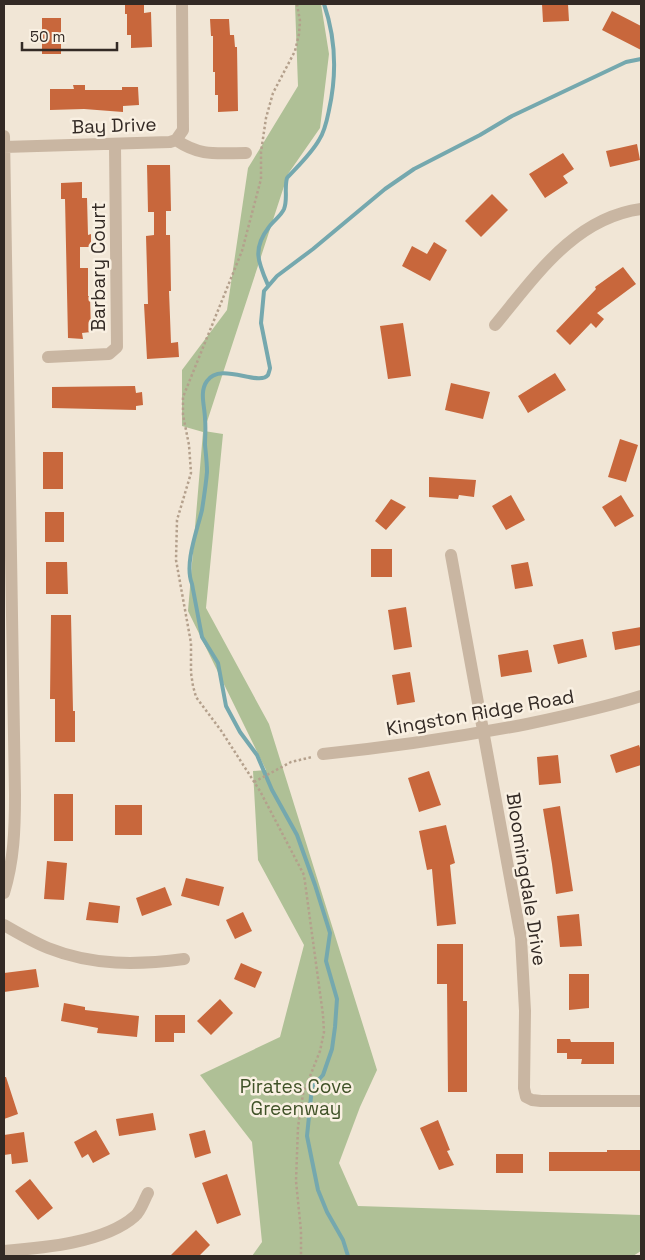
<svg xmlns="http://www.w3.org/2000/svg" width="645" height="1260" viewBox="0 0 645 1260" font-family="'Space Grotesk',sans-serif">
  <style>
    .green { fill: #afc096 }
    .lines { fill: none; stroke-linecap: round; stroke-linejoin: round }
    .stream { stroke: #75a8ae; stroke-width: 4 }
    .building { fill: #c8673c }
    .path { stroke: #b4a08c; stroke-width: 2.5; stroke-dasharray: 2.5 2.5; stroke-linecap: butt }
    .minor { stroke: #c9b6a2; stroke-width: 12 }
    .labels { text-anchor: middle; stroke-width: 5; stroke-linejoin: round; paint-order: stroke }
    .street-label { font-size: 19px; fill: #332a25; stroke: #f9f0e2 }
    .park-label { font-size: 19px; fill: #405228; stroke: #f9f0e2 }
  </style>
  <rect width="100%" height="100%" fill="#f1e6d6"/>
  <!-- green -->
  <path class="green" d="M295,4H321L329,54L320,128L288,174L204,431L223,434L206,608L269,724L377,1070L360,1107L339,1163L358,1206L641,1215V1251L633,1256H252L262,1242L252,1142L200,1075L280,1037L304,945L258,860L253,771L266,770L188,611L203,432L182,426V370L227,310L248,168L298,86Z"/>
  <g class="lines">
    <!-- stream -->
    <path class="stream" d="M268,285C258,262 252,249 269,227C273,221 281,216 284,209C288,199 284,189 287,178C298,166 311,154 319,140C325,131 327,120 329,110C337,74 336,39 324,4
      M348,1256L343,1240L327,1212L318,1190L307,1136L312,1087L323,1075L332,1049L335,1027L337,999L326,961L330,933L315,885L297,835L272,790L257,755L240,732L226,706L218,663L202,637L192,584C184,564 197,531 202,510C204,497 206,484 207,472C207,463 206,455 205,445C205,437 206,428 205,419C205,407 199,392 207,381C220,361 259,387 268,375C268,375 270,369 270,368L261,323L264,291L277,276L313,249L385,189L414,169L480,135L512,116L626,62L641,59"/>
  </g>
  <!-- building -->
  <path class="building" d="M125,4H144V13L151,12L152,47L131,48V35H127V14H125Z
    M542,4H568L569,21L543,22Z
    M612,11L641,26V50L602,30Z
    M42,18H61V54H42Z
    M210,19H229L230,35H234L235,47H237L238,111L218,112V95H215V72H213V36H211Z
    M73,85H85V90H122V87H138L139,105L123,106V112L84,109L50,110V89H74Z
    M637,144L640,160L610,167L606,151Z
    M563,153L574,169L563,176L568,183L545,198L529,174Z
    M147,165H170L171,211H166V235H170L171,291H169L171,343L178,342L179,357L147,359L144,304H148L146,236L154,235V212H148Z
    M82,182V198H87L88,235L91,234V247H80V268H88V296H90L91,332L82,333L83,339L68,338L65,199H61V183Z
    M492,194L508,210L481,237L465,221Z
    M434,242L447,250L430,281L402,266L412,246L427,254Z
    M623,267L636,284L597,313L604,319L596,328L591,323L570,345L556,331L596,289L595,287Z
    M403,323L411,376L388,379L380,326Z
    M555,373L566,390L528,413L518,396Z
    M451,383L490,392L483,419L445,410Z
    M135,386L136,393L142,392L143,405L136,406V410L52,408V387Z
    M620,439L638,445L626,482L608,477Z
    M43,452H63V489H43Z
    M429,477L476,480L474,497L459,495L458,499L429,497Z
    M511,495L525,520L506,530L492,506Z
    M621,495L634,516L615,527L602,507Z
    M391,499L406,507L386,530L375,521Z
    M45,512H64V542H45Z
    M371,549H392V577H371Z
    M46,562H67L68,594H46Z
    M528,562L533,586L515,589L511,565Z
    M406,607L412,647L394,650L388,610Z
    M51,615H71L73,711H75V742H55V699H50Z
    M641,627V645L615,650L612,632Z
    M583,639L587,657L558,664L553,645Z
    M528,650L532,672L501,677L498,655Z
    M410,672L415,702L397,705L392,675Z
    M639,745L641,751V765L616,773L610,755Z
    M558,755L561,783L539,785L537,757Z
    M429,771L441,805L419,812L408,778Z
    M54,794H73V841H54Z
    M115,805H142V835H115Z
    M560,806L573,891L556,894L552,864L543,809Z
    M446,825L455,863L450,865L456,924L437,926L432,869L427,870L419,831Z
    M47,861L67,863L64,900L44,899Z
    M186,878L224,887L219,906L181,896Z
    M165,887L172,905L142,916L136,898Z
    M89,902L120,906L118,923L86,920Z
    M243,912L252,931L235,939L226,920Z
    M579,914L582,946L560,947L557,916Z
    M437,944H463V1001H467V1092H448L447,984H437Z
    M241,963L262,972L255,988L234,979Z
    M36,969L39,987L4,992V973Z
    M569,974H589V1008L569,1010Z
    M220,999L233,1013L211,1035L197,1021Z
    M64,1003L85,1007V1010L139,1016L137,1037L97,1033L98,1028L61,1021Z
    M155,1015H185V1033H174V1042H155Z
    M557,1039H570L571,1042H614V1064H581L582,1059H567V1053H557Z
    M4,1077H6L18,1114L4,1119Z
    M153,1113L156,1130L119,1136L116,1119Z
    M438,1120L450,1150L447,1151L454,1165L439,1170L420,1128Z
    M96,1130L110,1154L93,1163L88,1154L82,1158L74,1142Z
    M205,1130L211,1153L195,1158L189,1134Z
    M24,1132L28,1162L12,1164L11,1154L4,1155V1135Z
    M607,1150H641V1171H549V1152H607Z
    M496,1154H523V1173H496Z
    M227,1174L241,1215L217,1224L202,1183Z
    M30,1179L53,1208L38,1220L15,1191Z
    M196,1230L210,1245L199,1256H170Z"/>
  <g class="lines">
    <!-- path -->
    <path class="path" d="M297,4L300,21L299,34L295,51L273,93L266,118L261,152V179L242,251L183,397V415L189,445L191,473L177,520L176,560L191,643V673L193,686L196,697L222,732L260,791L304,875L323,1015L324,1032L320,1051L303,1094L298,1127L296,1181L301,1231V1256
      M254,782L291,762L312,757"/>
    <!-- minor -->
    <path class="minor" d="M4,136L15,795C15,829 14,860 4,893
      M176,140C201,157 217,153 246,153
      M4,147L170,142L176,140L183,130L182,4
      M495,325C535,277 574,218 641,209
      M48,357L109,354L117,347L115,145
      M451,555L521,938L525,1011L524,1088L526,1097L532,1100L541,1101H641
      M323,754C392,747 459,737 527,724C565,716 603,708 641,696
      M4,925C18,933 33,942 48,948C93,966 138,965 184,959
      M4,1251C42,1248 105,1243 135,1216C141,1211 144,1200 148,1193"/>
  </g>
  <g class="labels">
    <!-- street labels -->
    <g class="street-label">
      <text transform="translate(114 125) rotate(-2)" y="7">Bay Drive</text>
      <text transform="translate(98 267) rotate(-90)" y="7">Barbary Court</text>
      <text transform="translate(480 712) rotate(-10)" y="7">Kingston Ridge Road</text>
      <text transform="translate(527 879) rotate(81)" y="7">Bloomingdale Drive</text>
    </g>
    <!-- park labels -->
    <g class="park-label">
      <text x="296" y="1093">Pirates Cove<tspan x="296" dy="22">Greenway</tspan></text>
    </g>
  </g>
  <!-- border -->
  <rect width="645" height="1260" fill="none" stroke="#332a25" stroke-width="10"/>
  <!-- scale -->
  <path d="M22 42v8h95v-8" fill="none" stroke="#332a25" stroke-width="2.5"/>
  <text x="30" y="42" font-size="15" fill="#332a25" stroke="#f9f0e2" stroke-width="4" paint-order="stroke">50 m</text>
</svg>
